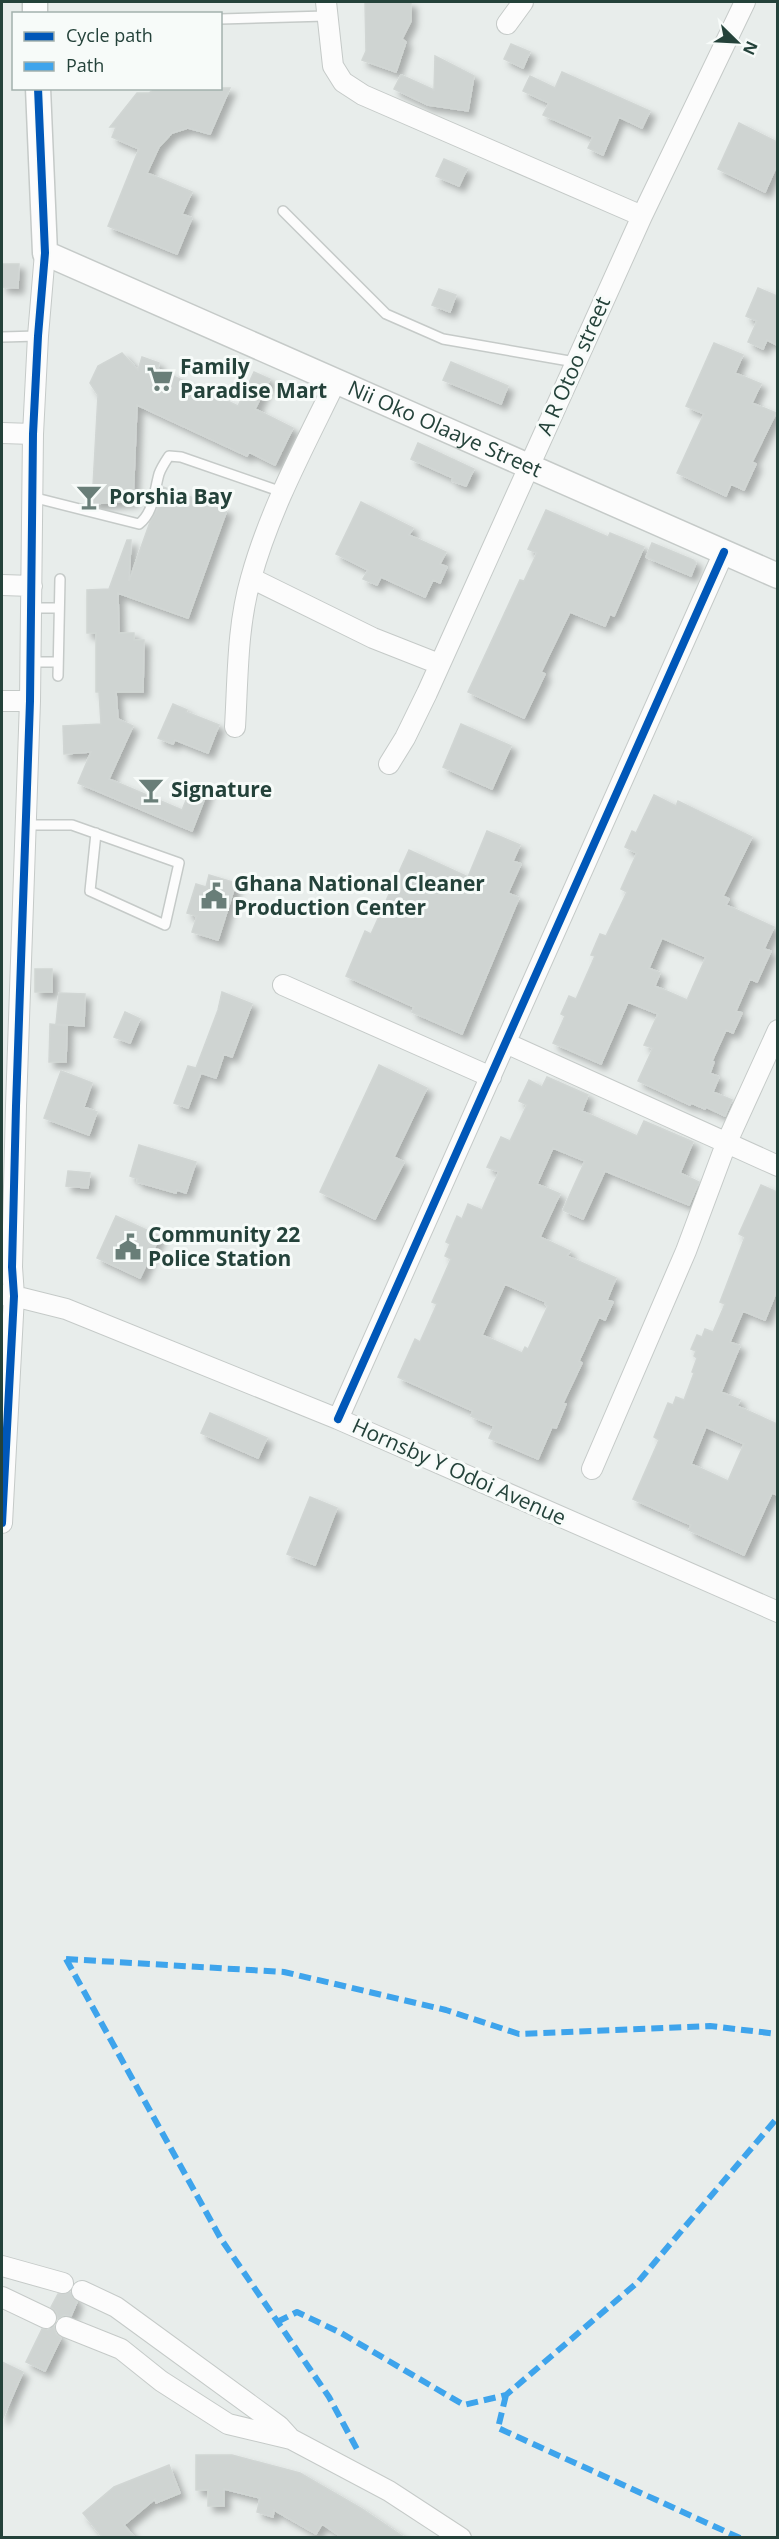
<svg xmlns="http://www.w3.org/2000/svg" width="779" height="2539" viewBox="0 0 779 2539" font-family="'Open Sans',sans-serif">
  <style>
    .building { fill: #cfd4d2; stroke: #d1d6d4; stroke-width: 1.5; fill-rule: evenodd; filter: url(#shadow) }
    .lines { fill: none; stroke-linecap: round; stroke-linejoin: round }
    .service-casing { stroke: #c5cac8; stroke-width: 12 }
    .minor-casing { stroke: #c5cac8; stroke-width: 22 }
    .tertiary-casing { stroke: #c5cac8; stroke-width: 27 }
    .service { stroke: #fcfcfc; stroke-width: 9 }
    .minor { stroke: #fcfcfc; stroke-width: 20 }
    .tertiary { stroke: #fcfcfc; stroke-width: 24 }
    .quiet { stroke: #3ea4ec; stroke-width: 6; stroke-dasharray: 12 6; stroke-linecap: butt }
    .cycleway-casing { stroke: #f7fbf9; stroke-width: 11 }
    .cycleway { stroke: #0057b8; stroke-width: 8 }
    .labels { text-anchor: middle; stroke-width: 6; stroke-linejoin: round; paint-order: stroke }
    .street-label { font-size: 21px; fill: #24423a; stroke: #f7fbf9 }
    .poi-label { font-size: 21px; font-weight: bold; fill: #24423a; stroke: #f7fbf9; text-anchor: start }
  </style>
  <defs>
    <filter id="shadow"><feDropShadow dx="5.5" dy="5.5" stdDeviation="3" flood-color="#0004"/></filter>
  </defs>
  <rect width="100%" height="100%" fill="#e8edeb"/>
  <!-- building -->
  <path class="building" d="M365,2H411V21L402,39L406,42L396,72L362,60L366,51Z
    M511,44L530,52L523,68L504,59Z
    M435,56L474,76L468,111L428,105L394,89L401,75L434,90Z
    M562,72L650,111L642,128L619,117L603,155L588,148L593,137L543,115L549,103L523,91L530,76L555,88Z
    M157,88H230L210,134L188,128L172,133L159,147L147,173L192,192L182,214L192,218L177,254L108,226L139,149L112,137L116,127H110L137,93H149Z
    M739,123L777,142V165L765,192L718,169Z
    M444,159L467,169L459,186L436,176Z
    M2,264H19L18,288L2,287Z
    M758,288L777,296V345L767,340L763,349L748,342L757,321L746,316Z
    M439,289L456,295L450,312L432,305Z
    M714,343L743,355L735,373L761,384L752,403L776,413L752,462L756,464L744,490L731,484L726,496L677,473L704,414L686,406Z
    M122,353L138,370L142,357L159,363L158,369L238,406L254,372L270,379L255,409L293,428L275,465L249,452L247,456L137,405L133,501L92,504L98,395L90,383L98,366Z
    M451,362L508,386L501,404L443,380Z
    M418,443L474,469L466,486L452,481L453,478L411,459Z
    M163,487L227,510L188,618L118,593L119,633H134V640H144L143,692H116L118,719L133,726L109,779L182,810L193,784L208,790L192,831L78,783L91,752L64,754L63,726L101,724L99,692H96V633H87V590L109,589L127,540H131L129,581L150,522L157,510Z
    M361,502L413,528L409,535L446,552L440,564L447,567L440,583L433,580L425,597L381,577L377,585L363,579L368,570L336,554Z
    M546,510L608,537L610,533L644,547L614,616L610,614L605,626L570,612L541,672L545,674L524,718L468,692L520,580L524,581L537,553L528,549Z
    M652,543L693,560L696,563L691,576L646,557Z
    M173,704L187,710L186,712L219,725L208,753L175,740L173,744L158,738Z
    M461,724L511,746L492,789L443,767Z
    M654,795L676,806L678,801L752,837L723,896L729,899L726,905L774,927L764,949L771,951L757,982L750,979L736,1011L742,1013L733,1033L726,1030L712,1061L714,1062L710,1073L719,1077L713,1092L732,1100L725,1116L706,1107L705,1109L691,1103L690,1105L638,1081L653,1048L644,1045L658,1014L628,1002L601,1064L553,1043L565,1016L561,1014L569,996L576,999L595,956L591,955L600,934L606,936L627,892L621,889L637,853L625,847L632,831L636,833ZM662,938L706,957L687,1000L655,986L660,973L649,968Z
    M487,831L520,845L513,861L521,864L508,893L519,898L462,1034L412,1012L414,1007L346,976L365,931L371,934L409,850L468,877Z
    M209,875L236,883L218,940L192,932L197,916L187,913L196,884L206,887Z
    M35,969H52V992H35Z
    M222,992L252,1004L232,1057L224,1054L216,1078L201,1073L188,1108L174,1103L188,1066L196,1068L218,1010Z
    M59,993L85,994L84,1026L56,1024Z
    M125,1012L140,1019L130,1043L114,1037Z
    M50,1024L67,1026L66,1062H49Z
    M379,1065L427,1088L394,1157L404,1162L375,1219L320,1192Z
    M61,1071L92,1083L84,1107L97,1112L89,1135L44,1118Z
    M547,1077L588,1095L582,1111L637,1136L644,1121L693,1142L680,1173L699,1182L689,1205L605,1171L583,1219L563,1210L585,1161L553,1148L537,1184L560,1194L540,1237L570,1251L567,1256L616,1278L607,1300L613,1302L605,1320L599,1317L579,1361L582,1363L563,1403L566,1404L556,1428L552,1427L538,1459L489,1438L494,1426L471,1416L473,1411L398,1377L415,1339L420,1342L437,1304L432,1302L451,1259L445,1256L450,1244L446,1242L457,1216L462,1219L468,1204L482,1210L499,1172L487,1167L501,1137L510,1141L527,1105L519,1101L529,1080L542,1087ZM505,1284L546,1302L545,1304L548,1306L528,1349L525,1347L522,1353L482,1335Z
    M139,1145L196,1162L186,1193L177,1190L176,1193L137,1182L138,1179L130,1176Z
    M68,1171L90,1173L88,1188L66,1186Z
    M761,1185L777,1192V1290L765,1320L743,1311L730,1342L740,1346L721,1392L740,1400L737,1406L777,1424V1495L772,1493L744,1555L689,1530L691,1525L633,1499L659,1440L654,1437L668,1403L673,1405L676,1397L684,1400L694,1373L692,1372L697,1358L694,1356L696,1351L691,1349L697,1335L702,1337L705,1329L713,1332L725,1304L720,1302L745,1237L739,1234ZM706,1427L744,1444L728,1481L691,1464Z
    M116,1216L160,1236L140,1278L97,1258Z
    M210,1413L267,1438L258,1458L201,1433Z
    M310,1497L337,1508L315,1565L287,1554Z
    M70,2292L77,2302L71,2316L64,2315L58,2319L56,2312L51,2307L58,2294Z
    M54,2326L56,2334L61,2338L45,2371L26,2362L42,2329L48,2330Z
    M2,2362L23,2372L2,2420Z
    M196,2455H232L300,2473L362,2509L405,2538H343L322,2524L316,2534L274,2510L273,2517L257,2512L260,2498L224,2489V2506H208V2490H196Z
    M169,2465L180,2493L156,2503L155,2499L124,2525L135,2538H103L83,2513L114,2487Z"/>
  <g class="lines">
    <!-- service casing -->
    <g class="service-casing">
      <path id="service" d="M220,19L326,16
        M283,211L386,314L443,339L575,362
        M2,337L38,336
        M32,497L139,524C154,512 154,492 159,474C161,468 165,462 169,456L181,457L282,492
        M32,608H59
        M31,662H58
        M58,676L60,579
        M24,825H72L179,863L165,925L90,891L96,833"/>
    </g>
    <!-- minor casing -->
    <g class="minor-casing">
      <path id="minor" d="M326,2L333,66L343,82L363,95L642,216
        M507,24L523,2
        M2,433L33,434
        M251,578L373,638L439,664
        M2,585L32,586
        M2,701H30
        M235,727C238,677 237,626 251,578C270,509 305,445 336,381
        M389,764L405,738L427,693L642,216L745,2
        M283,985L491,1077
        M506,1043L778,1166
        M2,1295L14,1296L66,1309L338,1419L778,1612
        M338,1419L724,552
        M592,1469L686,1251L726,1144L778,1030
        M2,1523L14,1296L12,1267L16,1106L30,701L33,434L38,336L45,253
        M2,2266L63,2283
        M82,2291L116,2307L279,2426L289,2437
        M2,2297L46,2318
        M66,2327L121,2349L161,2381L228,2424L291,2439L389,2491L461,2538"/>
    </g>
    <!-- tertiary casing -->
    <g class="tertiary-casing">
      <g id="tertiary">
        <path d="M35,2V14"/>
        <path id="s1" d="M38,88L45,253L778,576"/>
      </g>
    </g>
    <!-- service -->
    <use href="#service" class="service"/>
    <!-- minor -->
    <use href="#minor" class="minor"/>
    <!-- tertiary -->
    <use href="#tertiary" class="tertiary"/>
    <!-- quiet -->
    <path class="quiet" d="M66,1959L284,1972L446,2010L519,2034L710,2026L778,2034
      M66,1959L221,2239L329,2397L358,2451
      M277,2322L297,2312L341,2333L464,2405L506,2395L638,2282L778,2117
      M506,2395L498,2428L740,2538"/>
    <!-- cycleway casing -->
    <g class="cycleway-casing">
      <path id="cycleway" d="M338,1419L724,552
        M2,1523L14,1296L12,1267L16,1106L30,701L33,434L38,336L45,253L38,88"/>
    </g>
    <!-- cycleway -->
    <use href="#cycleway" class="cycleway"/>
  </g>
  <!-- icons -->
  <defs>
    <g id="supermarket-bare" transform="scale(2.07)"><path d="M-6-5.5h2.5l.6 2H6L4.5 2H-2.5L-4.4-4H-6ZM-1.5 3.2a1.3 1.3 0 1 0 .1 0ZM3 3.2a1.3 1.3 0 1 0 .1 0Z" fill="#697e78" stroke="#f7fbf9" stroke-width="2.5" paint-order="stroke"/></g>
    <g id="bar-bare" transform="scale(2.07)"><path d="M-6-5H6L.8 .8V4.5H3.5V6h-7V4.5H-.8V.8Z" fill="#697e78" stroke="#f7fbf9" stroke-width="2.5" paint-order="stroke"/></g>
    <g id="civic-bare" transform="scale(2.07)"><path d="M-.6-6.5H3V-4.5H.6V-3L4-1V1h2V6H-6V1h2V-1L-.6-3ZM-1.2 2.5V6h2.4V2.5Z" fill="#697e78" stroke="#f7fbf9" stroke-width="2.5" paint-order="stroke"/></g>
  </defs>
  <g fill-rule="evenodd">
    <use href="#supermarket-bare" x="160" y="379"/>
    <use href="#bar-bare" x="89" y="497"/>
    <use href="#bar-bare" x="151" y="790"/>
    <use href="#civic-bare" x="214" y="896"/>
    <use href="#civic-bare" x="128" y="1247"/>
  </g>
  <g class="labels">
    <!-- street labels -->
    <g class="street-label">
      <text transform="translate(574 366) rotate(-66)" y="7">A R Otoo street</text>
      <text dy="7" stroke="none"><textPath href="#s1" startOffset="602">Nii Oko Olaaye Street</textPath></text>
      <text transform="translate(459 1472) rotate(24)" y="7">Hornsby Y Odoi Avenue</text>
    </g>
    <!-- poi labels -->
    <g class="poi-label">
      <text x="180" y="374">Family<tspan x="180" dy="24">Paradise Mart</tspan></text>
      <text x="109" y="504">Porshia Bay</text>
      <text x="171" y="797">Signature</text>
      <text x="234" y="891">Ghana National Cleaner<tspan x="234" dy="24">Production Center</tspan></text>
      <text x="148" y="1242">Community 22<tspan x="148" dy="24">Police Station</tspan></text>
    </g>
  </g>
  <!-- border -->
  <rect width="779" height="2539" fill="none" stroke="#24423a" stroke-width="6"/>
  <!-- legend -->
  <rect x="12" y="12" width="210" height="78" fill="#f7fbf9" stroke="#a3b1ad" stroke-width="1.5"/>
  <rect x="24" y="32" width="30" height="9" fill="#0057b8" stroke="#a3b1ad" stroke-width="1.5"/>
  <text x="66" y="42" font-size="18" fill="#24423a">Cycle path</text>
  <rect x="24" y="62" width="30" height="9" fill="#3ea4ec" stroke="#a3b1ad" stroke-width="1.5"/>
  <text x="66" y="72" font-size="18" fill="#24423a">Path</text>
  <!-- north arrow -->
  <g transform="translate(737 42) rotate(114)" stroke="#f7fbf9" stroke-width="4.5" paint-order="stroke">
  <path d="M0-4.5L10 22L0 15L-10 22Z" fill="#24423a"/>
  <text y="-9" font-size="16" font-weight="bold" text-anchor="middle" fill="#24423a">N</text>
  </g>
</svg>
